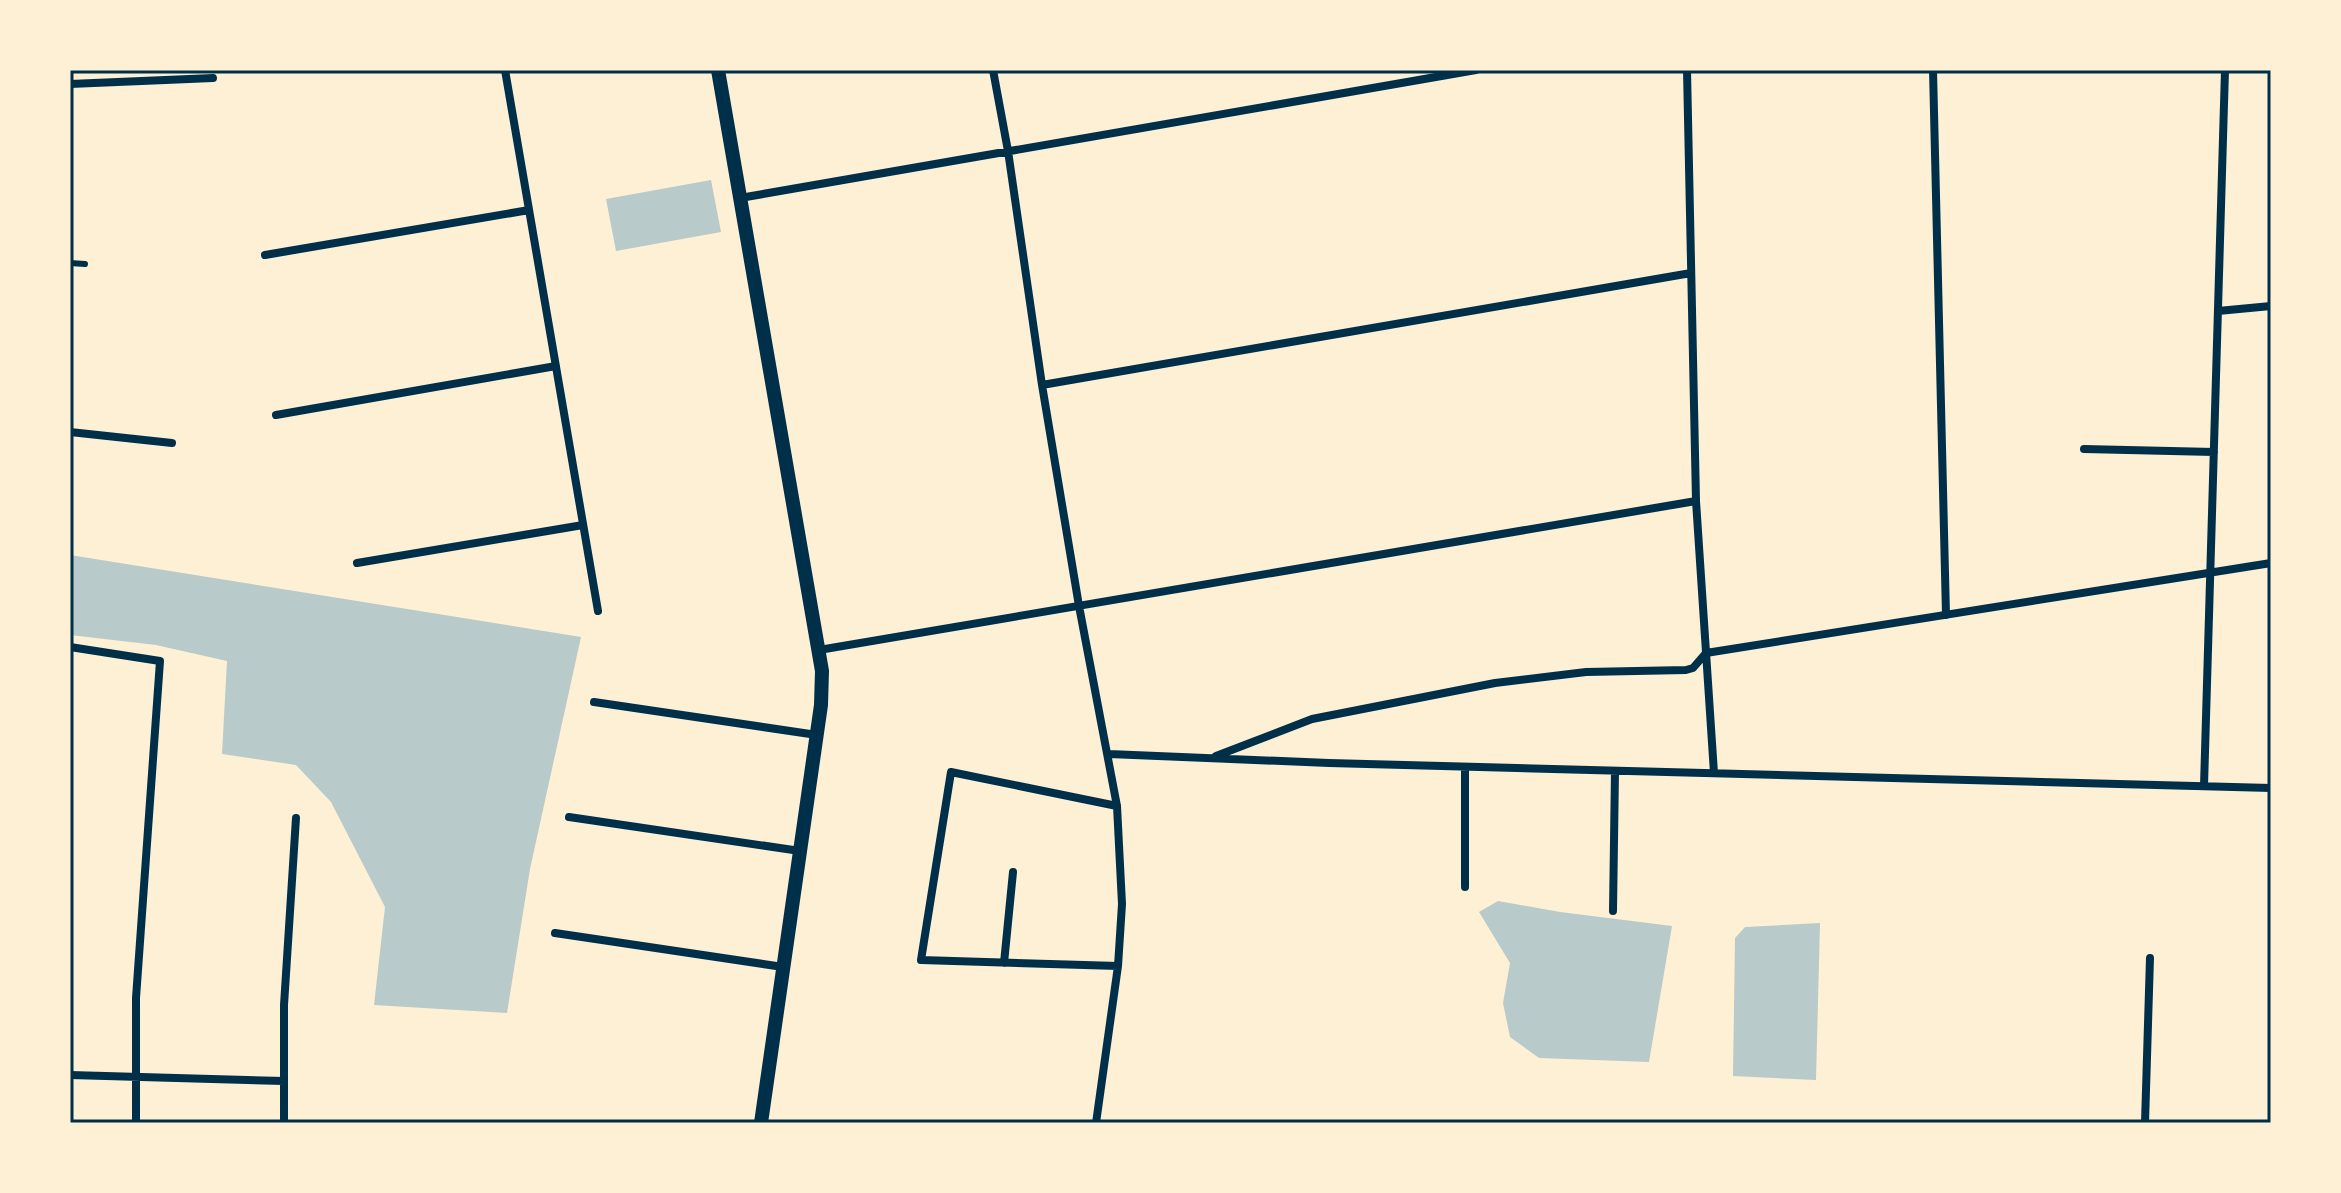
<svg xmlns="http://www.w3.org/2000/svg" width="2341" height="1193" viewBox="0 0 2341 1193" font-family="Inter,sans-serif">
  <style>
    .green { fill: #b9caca }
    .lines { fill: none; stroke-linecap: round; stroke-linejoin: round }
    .service { stroke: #003049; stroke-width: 6 }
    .minor { stroke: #003049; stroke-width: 8 }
    .tertiary { stroke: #003049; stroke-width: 14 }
    .neatline { fill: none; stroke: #003049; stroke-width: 3 }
  </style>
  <rect width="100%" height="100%" fill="#fdf0d5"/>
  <!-- green -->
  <path class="green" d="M711,180L721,232L616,251L606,199Z
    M70,555L581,637L530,869L507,1013L374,1005L385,907L331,802L296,765L222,754L227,661L156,645L70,635Z
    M1498,901L1560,912L1672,926L1649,1062L1539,1058L1510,1037L1503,1003L1510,963L1479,912Z
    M1820,923L1816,1080L1733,1076L1735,938L1745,927Z"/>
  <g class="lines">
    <!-- service -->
    <path class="service" d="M70,263L85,264"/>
    <!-- minor -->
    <path class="minor" d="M505,70L598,611
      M993,70L1008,151L1042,385L1079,606L1117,806L1122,904L1118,966L1096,1123
      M1687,70L1696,501L1714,773
      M1933,70L1946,615
      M70,84L213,78
      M740,198L1476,70
      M265,255L529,210
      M2218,311L2271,306
      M1042,385L1691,273
      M276,415L556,366
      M70,432L172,443
      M2084,449L2214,452
      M357,563L583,525
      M70,647L160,661L136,998V1123
      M819,650L1696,501
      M594,702L817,735
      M1109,754L1329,763L2271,788
      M1216,756L1312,719L1495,683L1586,672L1686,670L1693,668L1706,653L2271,563
      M1465,767V887
      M2204,786L2225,70
      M1117,806L951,772L921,960L1118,966
      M569,817L800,851
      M1613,911L1615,771
      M555,933L783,967
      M1004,963L1013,872
      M70,1075L284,1081
      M284,1123V1005L296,818
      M2145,1123L2150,958"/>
    <!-- tertiary -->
    <path class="tertiary" d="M718,70L822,671L821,705L761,1123"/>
  </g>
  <!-- border -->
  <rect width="2341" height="1193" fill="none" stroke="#fdf0d5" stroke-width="144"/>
  <rect x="72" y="72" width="2197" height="1049" class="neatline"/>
</svg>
